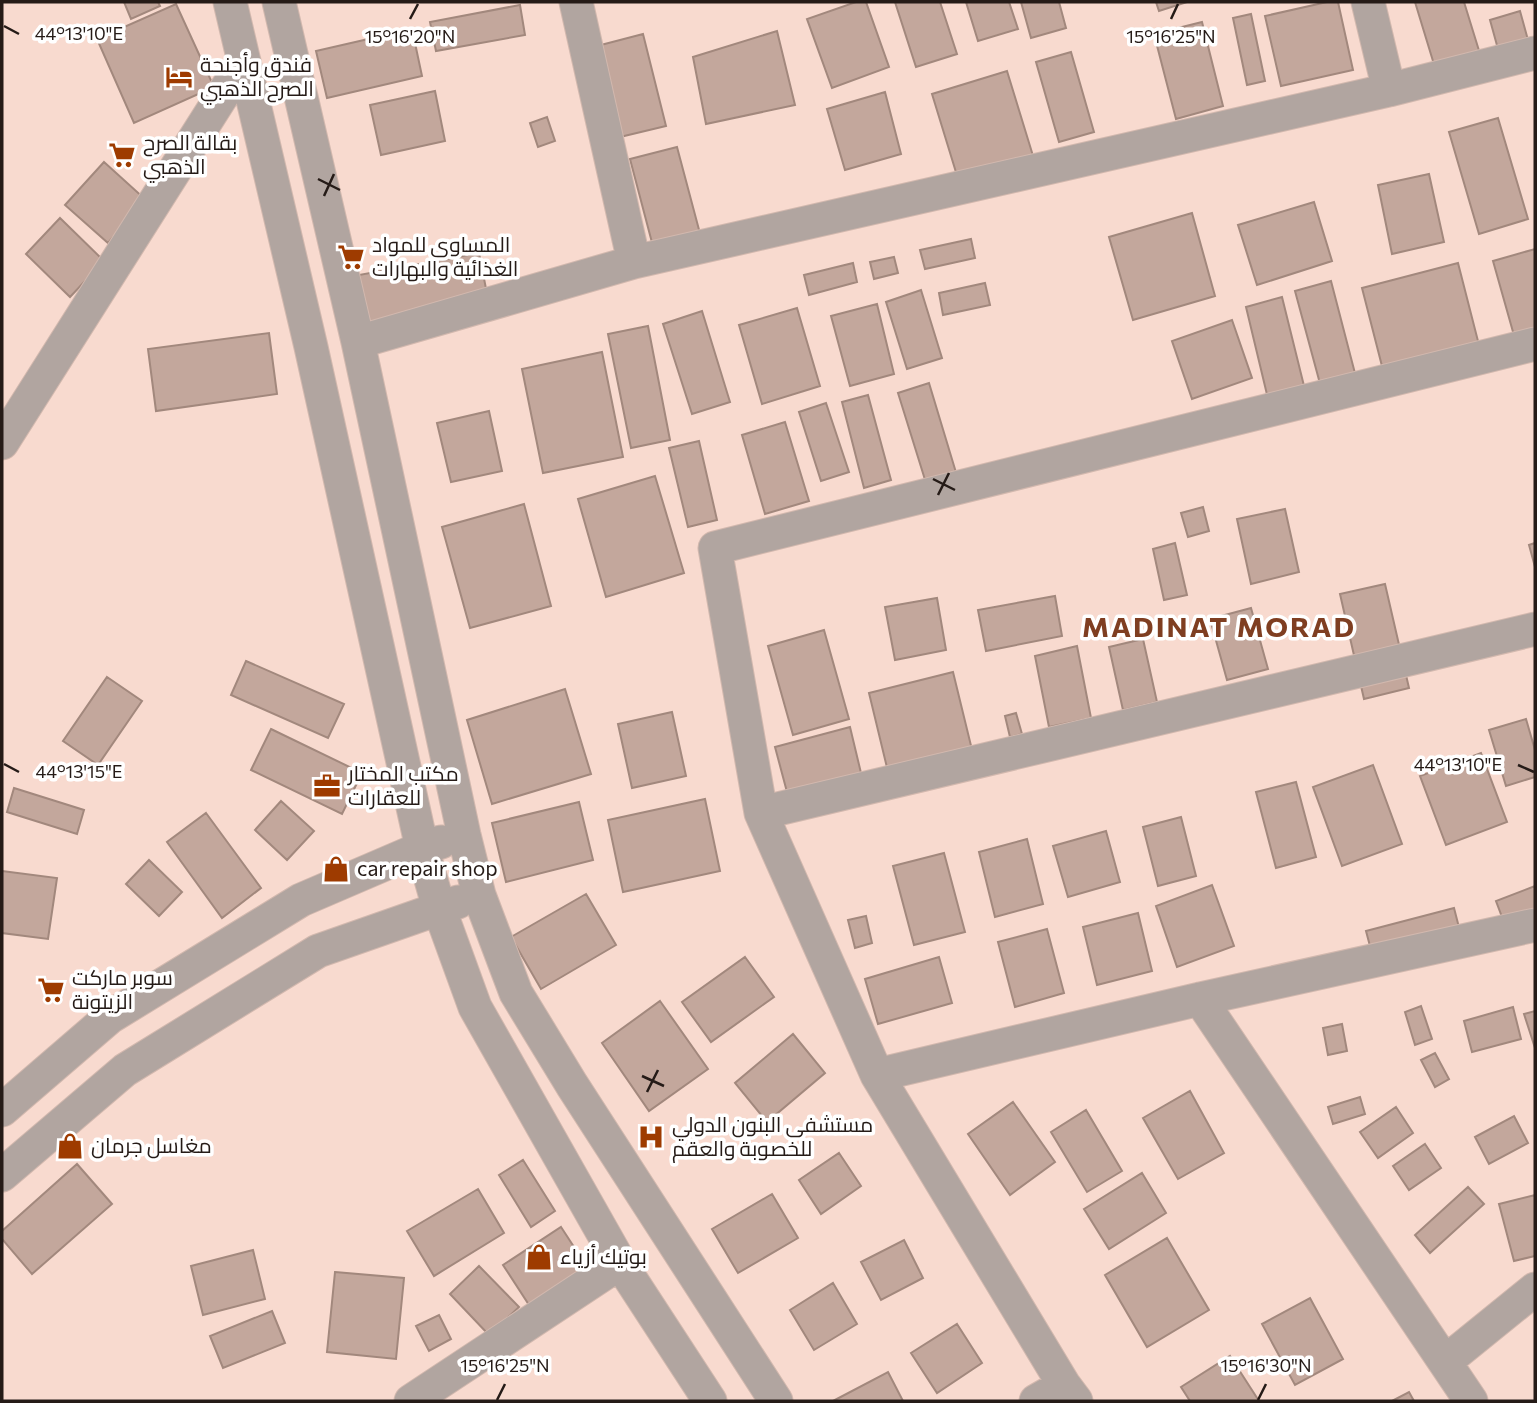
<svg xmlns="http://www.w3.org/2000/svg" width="1537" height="1403" viewBox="0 0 1537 1403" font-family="Commissioner,Cairo,sans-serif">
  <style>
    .building { fill: #c3a79c; stroke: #a2887d; stroke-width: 2 }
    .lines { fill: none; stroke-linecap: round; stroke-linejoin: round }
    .minor-casing { stroke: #d2b8ae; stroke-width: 35 }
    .minor { stroke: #b1a5a0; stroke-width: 33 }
    .ticks { fill: none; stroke: #251b17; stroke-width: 2.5 }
    .labels { text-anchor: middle; stroke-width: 7; stroke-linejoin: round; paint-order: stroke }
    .poi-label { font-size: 21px; fill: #251b17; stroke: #fff; text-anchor: start }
    .district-label { font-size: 28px; font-weight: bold; letter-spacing: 2px; fill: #7f3e21; stroke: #fff }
    .ticks-label { font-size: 18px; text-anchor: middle; fill: #251b17; stroke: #fff; stroke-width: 7; stroke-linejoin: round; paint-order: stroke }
  </style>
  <rect width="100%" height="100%" fill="#f8dacf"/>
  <!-- building -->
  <path class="building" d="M124,2H158L160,6L131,19Z
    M856,2H866L889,67L832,88L807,19Z
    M895,2H940L957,54L916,67Z
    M966,2H1009L1018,29L978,41Z
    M1021,2H1059L1066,28L1031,38Z
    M1156,2H1187L1159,11Z
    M1327,2H1338L1353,70L1281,86L1265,16Z
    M1415,2H1464L1485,70L1440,84Z
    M176,4L214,87L134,123L97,39Z
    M520,5L525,35L436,51L430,22Z
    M1520,11L1528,40L1498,49L1490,20Z
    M1251,14L1265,81L1247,85L1233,18Z
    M1202,22L1223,106L1176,119L1154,34Z
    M412,29L422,76L327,98L316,51Z
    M777,31L795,105L706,124L693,57Z
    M643,34L666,126L620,137L597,46Z
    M1071,52L1094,132L1059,142L1036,62Z
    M1007,71L1034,159L959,182L932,94Z
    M435,91L445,141L381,155L370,105Z
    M885,92L901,154L845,170L827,109Z
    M547,117L555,141L538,147L530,123Z
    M1498,118L1528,219L1479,234L1449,132Z
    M677,147L702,241L655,254L630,159Z
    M104,162L146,200L108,243L65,205Z
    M1429,174L1444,242L1392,254L1378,185Z
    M1314,202L1332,261L1257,285L1238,225Z
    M1192,213L1215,296L1133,320L1109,237Z
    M60,218L104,261L70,297L26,254Z
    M971,239L975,258L925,269L920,250Z
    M1535,249V341L1517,346L1493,261Z
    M479,253L489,304L369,327L359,275Z
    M894,257L898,273L874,279L870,262Z
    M853,263L857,282L809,295L804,275Z
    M1458,263L1479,345L1383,370L1362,288Z
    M1331,281L1357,381L1322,391L1295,291Z
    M985,283L990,305L943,315L939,293Z
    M921,290L942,358L907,369L886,302Z
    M1282,297L1307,398L1270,407L1246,307Z
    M877,304L894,374L850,386L831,316Z
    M797,308L820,386L762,404L739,325Z
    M702,311L730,402L692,414L663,324Z
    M1232,320L1252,378L1192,399L1172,341Z
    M648,326L670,440L631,448L608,334Z
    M269,333L277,394L156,411L148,349Z
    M602,352L623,457L543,473L522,369Z
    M929,383L961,489L931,499L898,393Z
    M868,395L891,480L864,488L842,402Z
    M826,403L849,472L821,481L799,412Z
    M489,411L502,471L451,482L437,423Z
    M785,422L809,501L765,514L742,435Z
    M699,441L717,520L688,527L669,448Z
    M655,476L684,573L606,597L578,499Z
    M524,504L551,606L470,628L442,527Z
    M1203,507L1209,531L1188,537L1181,513Z
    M1285,509L1299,572L1251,584L1237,519Z
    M1175,543L1187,595L1164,600L1153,549Z
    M1535,543V567L1529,545Z
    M1385,584L1409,688L1364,699L1340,594Z
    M1055,596L1062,636L986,651L978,610Z
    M937,598L946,650L895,660L885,607Z
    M1251,608L1268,669L1227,680L1210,619Z
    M824,630L849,719L793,735L768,646Z
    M1143,639L1157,702L1123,710L1109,647Z
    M1077,646L1091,718L1049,727L1035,656Z
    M246,661L344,704L328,738L231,695Z
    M953,672L974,758L890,780L869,693Z
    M107,677L142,701L98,765L63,741Z
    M565,689L591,774L492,804L467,720Z
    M672,712L686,776L632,788L618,724Z
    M1016,713L1022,734L1010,737L1005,716Z
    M1526,719L1535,750V777L1506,786L1489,730Z
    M850,727L861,773L787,792L775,747Z
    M271,729L362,773L342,814L251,770Z
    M1481,753L1507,822L1446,845L1420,776Z
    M1373,765L1402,844L1342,866L1313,787Z
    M1296,782L1316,857L1276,868L1256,792Z
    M14,788L84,810L77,834L7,812Z
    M705,799L720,871L623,892L608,820Z
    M281,801L314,831L287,860L255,830Z
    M579,802L593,860L506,882L492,823Z
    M206,813L261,888L222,918L167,842Z
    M1181,817L1196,876L1158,886L1143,827Z
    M1106,831L1120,882L1068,897L1053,846Z
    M1027,839L1043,904L995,917L979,852Z
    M944,853L965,932L914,945L893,866Z
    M149,860L182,892L159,916L126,884Z
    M2,871L57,878L48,939L2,933Z
    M1212,885L1234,946L1177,967L1156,906Z
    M1535,886V914L1505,925L1496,901Z
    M586,894L616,945L541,989L511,937Z
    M1454,908L1463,943L1375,965L1366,931Z
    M1138,913L1152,971L1097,985L1083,927Z
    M866,916L872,943L855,948L848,920Z
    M1047,929L1064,993L1015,1007L998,942Z
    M745,957L774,997L711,1042L682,1002Z
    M939,957L952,1003L878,1024L865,979Z
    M660,1001L708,1069L649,1111L602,1043Z
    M1421,1006L1432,1039L1415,1045L1405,1012Z
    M1513,1007L1521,1039L1472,1052L1464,1021Z
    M1535,1011V1048L1524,1014Z
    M1342,1024L1347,1051L1328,1055L1323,1028Z
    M793,1034L825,1073L767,1122L735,1083Z
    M1435,1053L1449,1079L1435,1087L1421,1060Z
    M1190,1091L1224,1153L1178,1179L1143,1118Z
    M1360,1097L1365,1114L1333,1124L1328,1107Z
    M1013,1102L1055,1162L1010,1195L968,1134Z
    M1396,1107L1413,1133L1378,1158L1360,1132Z
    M1086,1110L1122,1171L1087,1192L1051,1132Z
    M1514,1116L1528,1143L1489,1164L1475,1137Z
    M1425,1144L1441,1168L1409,1190L1393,1166Z
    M839,1153L861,1186L821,1214L799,1180Z
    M523,1160L555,1211L531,1227L499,1175Z
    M77,1164L112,1204L32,1274L2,1239V1231Z
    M1142,1173L1166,1213L1109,1249L1084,1209Z
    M1468,1187L1484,1204L1430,1253L1415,1235Z
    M478,1189L504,1233L434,1276L407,1231Z
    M772,1194L798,1238L738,1273L712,1229Z
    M1535,1195V1256L1514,1261L1499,1204Z
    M561,1227L591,1273L533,1311L503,1265Z
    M1167,1238L1209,1310L1147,1347L1105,1275Z
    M904,1240L923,1278L881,1300L861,1262Z
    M253,1250L265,1299L203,1315L191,1266Z
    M479,1266L519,1307L489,1335L450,1294Z
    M335,1272L404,1278L396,1359L327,1352Z
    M833,1283L857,1324L814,1350L790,1310Z
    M1310,1298L1343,1359L1295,1385L1262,1324Z
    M272,1311L285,1343L223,1368L210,1336Z
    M439,1315L451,1339L429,1351L416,1326Z
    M957,1324L982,1363L937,1393L911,1353Z
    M1230,1356L1259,1401H1190L1181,1387Z
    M888,1372L903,1401H833Z
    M1409,1392L1414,1401H1392Z"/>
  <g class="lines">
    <!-- minor casing -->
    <g class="minor-casing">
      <path id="minor" d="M230,2L311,347L422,848L439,908L475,1007L620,1263L710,1401
        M279,2L358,342L464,835L479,895L516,993L572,1085L776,1401
        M576,2L634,262
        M1368,2L1389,90
        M358,342L634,262L1389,90L1535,53
        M2,443L244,61
        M761,813L1535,629
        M1200,999L1471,1401
        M877,1075L1200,999L1535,925
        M2,1110L110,1017L301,900L422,848L441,842
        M2,1175L125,1070L318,951L458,902
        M1445,1362L1535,1289
        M411,1401L620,1263
        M1036,1401L1064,1385
        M1076,1401L1064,1385L877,1075L761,813L715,548L1535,344"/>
    </g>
    <!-- minor -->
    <use href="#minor" class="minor"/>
  </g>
  <!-- ticks -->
  <path class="ticks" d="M410,19L418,4M1171,19L1178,4M4,26L19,34M318,179L340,190M324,196L334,174M933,479L955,490M938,495L949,473M4,764L19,772M1518,765L1534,772M642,1076L664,1086M647,1092L658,1070M497,1400L505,1384M1258,1400L1266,1384"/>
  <!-- icons -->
  <defs>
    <g id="hotel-bare" transform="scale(2.1)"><path d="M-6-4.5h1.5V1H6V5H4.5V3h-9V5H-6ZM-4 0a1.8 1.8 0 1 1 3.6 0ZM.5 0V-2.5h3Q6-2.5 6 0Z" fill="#9e3b00" stroke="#fff" stroke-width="2.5" paint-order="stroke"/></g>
    <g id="supermarket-bare" transform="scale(2.1)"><path d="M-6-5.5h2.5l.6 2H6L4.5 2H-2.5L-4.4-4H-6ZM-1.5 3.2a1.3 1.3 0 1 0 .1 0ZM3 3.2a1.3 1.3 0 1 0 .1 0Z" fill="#9e3b00" stroke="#fff" stroke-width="2.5" paint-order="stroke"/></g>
    <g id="office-bare" transform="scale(2.1)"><path d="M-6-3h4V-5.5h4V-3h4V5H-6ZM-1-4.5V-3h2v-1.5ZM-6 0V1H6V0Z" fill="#9e3b00" stroke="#fff" stroke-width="2.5" paint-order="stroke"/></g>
    <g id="shop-bare" transform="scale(2.1)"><path d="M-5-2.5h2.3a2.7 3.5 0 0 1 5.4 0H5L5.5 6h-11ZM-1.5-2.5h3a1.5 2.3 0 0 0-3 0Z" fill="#9e3b00" stroke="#fff" stroke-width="2.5" paint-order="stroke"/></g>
    <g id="hospital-bare" transform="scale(2.1)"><path d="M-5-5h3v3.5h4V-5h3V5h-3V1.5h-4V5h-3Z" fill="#9e3b00" stroke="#fff" stroke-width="2.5" paint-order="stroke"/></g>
  </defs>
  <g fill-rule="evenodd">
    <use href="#hotel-bare" x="179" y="77"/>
    <use href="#supermarket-bare" x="122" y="155"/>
    <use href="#supermarket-bare" x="351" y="257"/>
    <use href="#office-bare" x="327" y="786"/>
    <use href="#shop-bare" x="336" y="869"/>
    <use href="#supermarket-bare" x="51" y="990"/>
    <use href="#hospital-bare" x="651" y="1137"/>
    <use href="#shop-bare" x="70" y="1146"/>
    <use href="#shop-bare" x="539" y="1257"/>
  </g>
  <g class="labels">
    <!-- poi labels -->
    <g class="poi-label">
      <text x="200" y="72">فندق وأجنحة<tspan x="200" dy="24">الصرح الذهبي</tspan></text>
      <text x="143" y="150">بقالة الصرح<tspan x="143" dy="24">الذهبي</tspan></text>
      <text x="372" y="252">المساوى للمواد<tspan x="372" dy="24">الغذائية والبهارات</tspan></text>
      <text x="348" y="781">مكتب المختار<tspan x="348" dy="24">للعقارات</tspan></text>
      <text x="357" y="876">car repair shop</text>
      <text x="72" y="985">سوبر ماركت<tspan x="72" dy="24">الزيتونة</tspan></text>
      <text x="672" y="1132">مستشفى البنون الدولي<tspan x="672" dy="24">للخصوبة والعقم</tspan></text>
      <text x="91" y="1153">مغاسل جرمان</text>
      <text x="560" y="1264">بوتيك أزياء</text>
    </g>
    <!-- district labels -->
    <g class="district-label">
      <text x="1219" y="637">MADINAT MORAD</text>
    </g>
  </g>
  <g class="ticks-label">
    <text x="79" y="40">44°13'10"E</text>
    <text x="410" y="43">15°16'20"N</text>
    <text x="1171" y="43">15°16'25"N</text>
    <text x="1458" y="771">44°13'10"E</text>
    <text x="79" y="778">44°13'15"E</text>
    <text x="505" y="1372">15°16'25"N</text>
    <text x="1266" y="1372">15°16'30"N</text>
  </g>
  <!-- border -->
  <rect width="1537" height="1403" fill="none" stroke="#251b17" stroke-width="7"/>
</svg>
